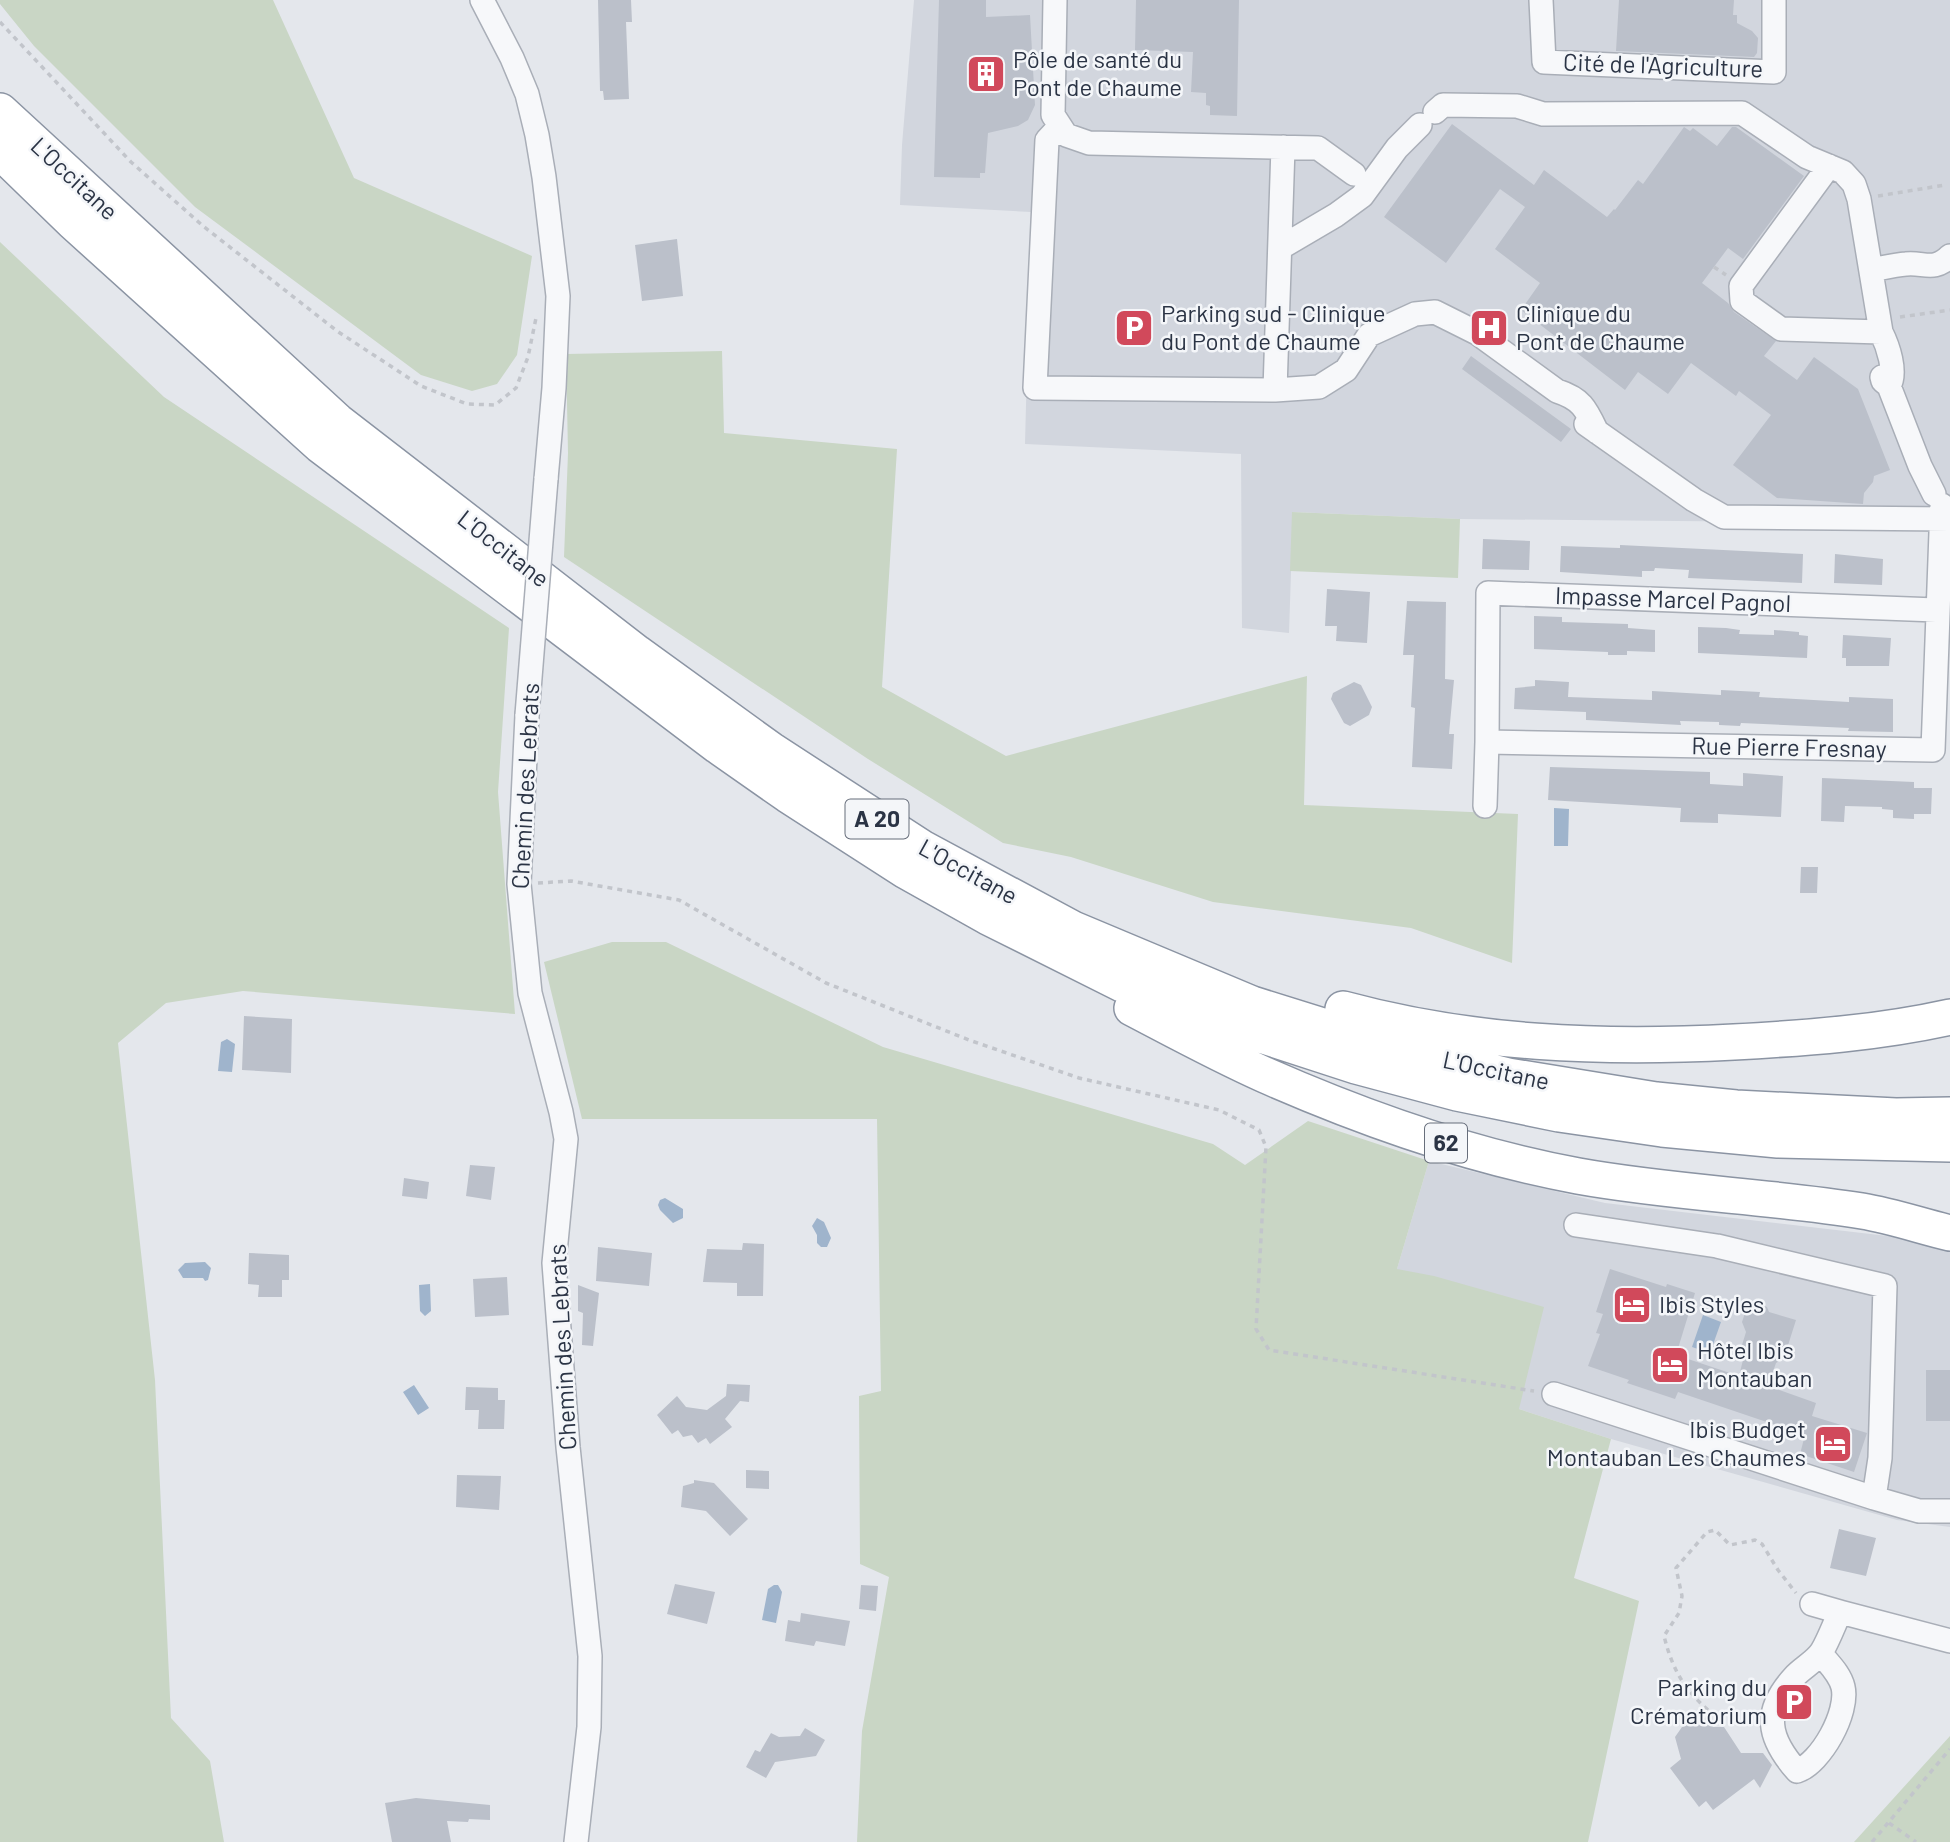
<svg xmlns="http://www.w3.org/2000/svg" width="1950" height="1842" viewBox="0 0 1950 1842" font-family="Barlow,sans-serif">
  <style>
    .built { fill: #d2d6de }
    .green { fill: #c9d6c5 }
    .water { fill: #9fb4cc }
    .building { fill: #bbc0ca }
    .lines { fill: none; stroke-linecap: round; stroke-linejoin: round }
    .minor-casing { stroke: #a9aeb7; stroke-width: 26 }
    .highway-casing { stroke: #8b94a3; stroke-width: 38 }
    .path { stroke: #c2c5cb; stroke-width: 3.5; stroke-dasharray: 5 5; stroke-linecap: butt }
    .minor { stroke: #f7f8fa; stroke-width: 23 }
    .highway { stroke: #fff; stroke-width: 35 }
    .minor-bridge-casing { stroke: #a9aeb7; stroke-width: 26; stroke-linecap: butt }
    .minor-bridge { stroke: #f7f8fa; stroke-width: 23 }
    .labels { text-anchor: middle; stroke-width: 5; stroke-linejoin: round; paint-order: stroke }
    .shield { fill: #f4f6f9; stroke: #676e7b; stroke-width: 2 }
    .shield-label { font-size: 23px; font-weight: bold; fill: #2b3445 }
    .poi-label { font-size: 24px; fill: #2b3445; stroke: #f4f6f9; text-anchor: start }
    .street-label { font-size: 24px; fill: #2b3445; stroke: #f4f6f9 }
  </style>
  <rect width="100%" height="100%" fill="#e4e7ec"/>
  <!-- built -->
  <path class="built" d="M914,0H1950V497L1942,500L1934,513L1882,523L1460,519L1293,512L1289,633L1242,628L1241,454L1025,444L1031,212L900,205L902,145Z
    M1429,1161L1605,1203L1905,1238L1950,1252V1527L1897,1520L1611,1439L1519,1409L1397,1269Z"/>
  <!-- green -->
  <path class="green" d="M0,0H273L354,178L532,256L517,355L497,384L472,391L421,375L195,207L34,46L0,4Z
    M0,242L164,397L509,628L498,792L515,1014L243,991L166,1003L118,1043L155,1380L171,1718L210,1761L224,1842H0Z
    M722,351L724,433L897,449L882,687L1006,756L1307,676L1304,805L1518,814L1512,963L1411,928L1213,902L1071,857L1003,843L868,759L564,557L568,453L566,354Z
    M1292,512L1460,519L1458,578L1290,571Z
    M612,942H666L883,1047L1213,1144L1245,1165L1308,1121L1429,1161L1397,1269L1434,1276L1544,1307L1519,1409L1611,1439L1574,1578L1639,1601L1588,1842H857L862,1731L889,1577L860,1564L859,1396L881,1391L877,1119H582L544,962Z
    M1950,1736V1842H1854Z"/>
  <!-- water -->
  <path class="water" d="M1554,808L1569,809L1568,846H1554Z
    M227,1039L235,1044L232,1072L218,1071L221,1042Z
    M665,1198L683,1209V1218L673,1223L660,1210L658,1205L660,1200Z
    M817,1218L824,1222L831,1238L827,1247H821L817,1243V1235L812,1226Z
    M205,1262L211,1268L208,1280L205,1281L203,1278H183L178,1270L185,1263Z
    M430,1284L431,1311L425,1316L420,1311L419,1285Z
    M1703,1315L1721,1322L1710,1353L1692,1347Z
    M414,1385L429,1408L418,1415L403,1392Z
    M774,1585H778L782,1592L776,1623L762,1620L768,1589Z"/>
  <!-- building -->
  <path class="building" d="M598,0H631L632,22H626L629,99L604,100L603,91H600Z
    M939,0H986V17L1030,15L1035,105L1028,120L1018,126L988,133L985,173H980V178L934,177Z
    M1136,0H1239L1237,116L1210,115V106L1206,105V93L1191,92L1193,52L1135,50Z
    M1619,0H1734L1733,15H1737V23L1752,31L1758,38L1757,53L1754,57L1616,51Z
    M1452,124L1534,185L1544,170L1607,217L1614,209L1615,210L1638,180L1643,184L1684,127L1690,131L1693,128L1717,146L1732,127H1736L1804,176L1743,259L1728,248L1702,283L1728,303L1734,312L1776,341L1764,356L1797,380L1814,357L1858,389L1890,470L1874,476L1873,482L1864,493L1863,504L1777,498L1733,465L1771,415L1739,391L1736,396L1691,363L1668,394L1638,372L1625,390L1521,310L1540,283L1495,249L1525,207L1500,189L1446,263L1384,217Z
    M677,239L683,296L642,301L635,245Z
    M1471,356L1571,429L1561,442L1462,369Z
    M1483,539L1530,541L1529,570L1482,569Z
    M1620,545L1803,554L1802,583L1688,578L1689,570L1655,568L1654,571H1642V577L1560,572L1561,546L1620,548Z
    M1835,554L1883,559L1882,585L1834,583Z
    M1327,589L1370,592L1367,643L1336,641L1337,626H1325Z
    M1407,601L1446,602L1445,679L1454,680L1449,734H1454L1452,769L1412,767L1415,708L1411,707L1414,655H1403Z
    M1534,616L1562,617V622L1628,624V628L1655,630V652L1627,651V655H1608V652L1534,649Z
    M1698,627L1726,628L1740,630L1739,634L1774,635V630L1799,632V635L1808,636L1807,658L1698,653Z
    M1843,635L1891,638L1889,666H1846V658H1842Z
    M1535,680L1569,682L1568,697L1652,700V691L1721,695V690L1760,692L1759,697L1849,702V697L1893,699V732L1848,731L1849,728L1741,723L1740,726L1719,725V722L1680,721L1681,725L1586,720V712L1514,709L1515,688L1535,686Z
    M1354,682L1361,685L1372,707L1369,715L1350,726L1344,723L1331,699L1333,693Z
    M1550,767L1710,772V784L1743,786V773L1783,776L1781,817L1718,814V823L1680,822L1681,808L1548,800Z
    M1822,778L1914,782V788H1932L1931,814H1914V819L1893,818V810L1882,809V807L1845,806L1844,822L1821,821Z
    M1801,867H1818L1817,893H1800Z
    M244,1016L292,1019L291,1073L242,1070Z
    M470,1165L495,1167L491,1200L466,1196Z
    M404,1178L429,1182L427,1199L402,1196Z
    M743,1243L764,1244L763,1296H737V1283L703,1282L707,1249L742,1250Z
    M598,1247L652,1253L649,1286L596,1281Z
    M249,1253L289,1255V1280H282V1297H258L259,1285L248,1284Z
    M1610,1269L1666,1287L1667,1284L1695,1293L1676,1355L1739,1376L1745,1352L1742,1345L1746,1332L1742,1322L1749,1301L1767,1307L1769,1312L1796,1320L1784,1358L1776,1363L1768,1386L1816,1403L1812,1416L1867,1433L1854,1472L1800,1454L1805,1435L1678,1392L1675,1399L1627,1383L1629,1380L1588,1366L1600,1334L1596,1333L1603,1314L1596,1312Z
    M507,1277L509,1315L475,1317L473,1279Z
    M578,1285L599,1293L593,1346L582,1345L583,1313L578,1311Z
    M1926,1370H1950V1421H1926Z
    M727,1384L750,1385L749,1402L740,1401L725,1419L732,1427L710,1444L706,1438L698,1443L692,1435L683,1437L678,1430L672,1434L657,1415L677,1396L686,1407L707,1410L726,1396Z
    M466,1387L498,1388V1400H505L504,1429H478L479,1410H465Z
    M746,1470L769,1471V1489L746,1488Z
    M457,1475L501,1476L499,1510L456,1507Z
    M694,1480L714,1483L748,1519L730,1536L706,1511L681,1507L683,1486L694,1483Z
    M1839,1529L1876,1538L1866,1576L1830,1568Z
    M675,1584L715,1592L707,1624L667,1614Z
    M861,1585L878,1586L876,1611L859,1609Z
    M801,1613L850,1621L845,1646L816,1641L814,1646L785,1641L788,1620L800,1622Z
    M1709,1716L1713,1727H1724L1741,1753H1763L1772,1765L1760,1788L1754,1779L1713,1810L1706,1801L1699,1807L1670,1768L1681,1759L1675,1737L1682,1727Z
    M805,1728L825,1740L816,1756L775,1762L766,1778L746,1767L755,1750L760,1752L771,1733L779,1737L800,1736Z
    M416,1798L490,1805V1820L469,1819L468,1822L447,1821L451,1842H392L385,1803Z"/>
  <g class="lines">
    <!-- minor casing -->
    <g class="minor-casing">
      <path id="minor" d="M482,0L512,58L527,94L537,135L544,177L558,296L554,388L546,479
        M1055,0L1053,115L1066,135L1089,143L1318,148L1354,174
        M1541,0L1544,62L1774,72V0
        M1435,112L1443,105L1517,106L1543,114L1742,113L1807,157L1843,172L1854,184L1859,199L1881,332C1888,346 1897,372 1889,386
        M1060,126L1047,140L1035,388L1275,390
        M1283,147L1275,390L1319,387L1346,370L1369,335L1415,314L1435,312L1477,333L1557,391C1582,399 1586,409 1597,432
        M1829,166L1741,286L1742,301L1781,329L1881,332
        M1280,248L1336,215L1362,196L1397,148L1420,125
        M1871,270C1882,268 1894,265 1906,264C1924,262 1934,272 1950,256
        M1882,377L1883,381L1889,386L1920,466L1934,494
        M1586,424L1694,500L1724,517L1950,519
        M1936,610L1488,593L1487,742L1933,750L1942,505
        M527,715L519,884L530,993L561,1112L566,1139L554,1263L568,1447L590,1656L589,1727L576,1842
        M1485,806L1487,742
        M1576,1225L1717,1246L1885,1286L1880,1458L1874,1498
        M1554,1394L1874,1498L1919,1511H1950
        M1812,1604L1840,1612
        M1821,1654C1829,1664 1840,1674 1843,1687C1849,1712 1821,1763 1797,1771C1768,1738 1762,1712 1794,1677C1802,1668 1816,1661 1822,1651C1829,1639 1834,1625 1840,1612L1950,1641"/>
    </g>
    <!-- highway casing -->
    <g class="highway-casing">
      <path id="highway" d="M0,111L337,421L637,653L771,750L922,848L1073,929L1252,1004L1390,1047L1508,1076L1656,1100L1736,1108L1896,1116L1950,1115
        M0,151L73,222L320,445L718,746L788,795L906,871L988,917L1122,984L1236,1027L1356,1066L1457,1093L1559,1114L1662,1129L1778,1140L1950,1144
        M1132,1008C1176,1031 1220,1055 1265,1075C1365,1119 1470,1156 1578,1176C1672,1193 1768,1196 1862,1211C1892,1216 1921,1226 1950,1233
        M1343,1009C1472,1044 1601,1049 1734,1042C1807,1038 1878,1033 1950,1017"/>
    </g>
    <!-- path -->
    <path class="path" d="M0,22L131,162L203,226L337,331L421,386L467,404L495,405L516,388L528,357L536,318
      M1878,196L1945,185
      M1714,267L1726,275
      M1900,317L1950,310
      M538,883L571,881L679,900L826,983L969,1040L1079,1078L1219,1110L1259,1130L1266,1147L1256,1329L1269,1350L1534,1391
      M1708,1710C1683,1688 1672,1668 1664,1636L1679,1613L1682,1596L1676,1568L1707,1532L1715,1530L1730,1545L1755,1540L1762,1544L1778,1570L1796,1593
      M1889,1823L1916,1842
      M1872,1842L1950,1749"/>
    <!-- minor -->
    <use href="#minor" class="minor"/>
    <!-- highway -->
    <use href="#highway" class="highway"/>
    <!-- minor-bridge casing -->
    <g class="minor-bridge-casing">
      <path id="minor-bridge" d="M527,715L546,479"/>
    </g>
    <!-- minor-bridge -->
    <use href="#minor-bridge" class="minor-bridge"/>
  </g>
  <!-- icons -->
  <defs>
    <g id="building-square" transform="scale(2.0125)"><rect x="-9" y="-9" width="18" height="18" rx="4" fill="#d1495b" stroke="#f4f6f9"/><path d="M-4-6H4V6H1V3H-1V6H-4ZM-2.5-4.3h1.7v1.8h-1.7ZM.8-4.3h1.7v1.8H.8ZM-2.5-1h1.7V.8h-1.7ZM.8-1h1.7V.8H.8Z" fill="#fff"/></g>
    <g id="parking-square" transform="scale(2.0125)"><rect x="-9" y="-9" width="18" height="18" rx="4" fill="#d1495b" stroke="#f4f6f9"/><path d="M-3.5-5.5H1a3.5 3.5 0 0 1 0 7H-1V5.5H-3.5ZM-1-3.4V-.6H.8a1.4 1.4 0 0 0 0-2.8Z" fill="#fff"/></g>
    <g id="hospital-square" transform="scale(2.0125)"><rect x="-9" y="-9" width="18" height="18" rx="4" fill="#d1495b" stroke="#f4f6f9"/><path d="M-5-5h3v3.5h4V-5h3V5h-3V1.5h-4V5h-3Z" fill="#fff"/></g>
    <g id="hotel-square" transform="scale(2.0125)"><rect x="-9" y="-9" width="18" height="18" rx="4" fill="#d1495b" stroke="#f4f6f9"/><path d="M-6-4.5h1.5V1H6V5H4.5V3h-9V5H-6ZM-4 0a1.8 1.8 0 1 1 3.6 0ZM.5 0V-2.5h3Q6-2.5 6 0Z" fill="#fff"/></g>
  </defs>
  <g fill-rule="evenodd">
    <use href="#building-square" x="986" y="74"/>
    <use href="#parking-square" x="1134" y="328"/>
    <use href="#hospital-square" x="1489" y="328"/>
    <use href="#hotel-square" x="1632" y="1305"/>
    <use href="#hotel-square" x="1670" y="1365"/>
    <use href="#hotel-square" x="1833" y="1444"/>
    <use href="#parking-square" x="1794" y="1702"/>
  </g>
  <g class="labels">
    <!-- shield labels -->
    <g class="shield">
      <rect x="845.5" y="799.5" width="63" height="39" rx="5"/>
      <rect x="1425" y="1123.5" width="42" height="39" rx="5"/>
    </g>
    <g class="shield-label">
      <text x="877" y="827">A 20</text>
      <text x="1446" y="1151">62</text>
    </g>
    <!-- poi labels -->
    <g class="poi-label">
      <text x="1013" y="68">Pôle de santé du<tspan x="1013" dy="28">Pont de Chaume</tspan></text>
      <text x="1161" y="322">Parking sud - Clinique<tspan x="1161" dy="28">du Pont de Chaume</tspan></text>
      <text x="1516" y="322">Clinique du<tspan x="1516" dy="28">Pont de Chaume</tspan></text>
      <text x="1659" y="1313">Ibis Styles</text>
      <text x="1697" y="1359">Hôtel Ibis<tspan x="1697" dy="28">Montauban</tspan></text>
      <text x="1806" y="1438" text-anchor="end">Ibis Budget<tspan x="1806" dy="28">Montauban Les Chaumes</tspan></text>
      <text x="1767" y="1696" text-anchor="end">Parking du<tspan x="1767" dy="28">Crématorium</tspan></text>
    </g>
    <!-- street labels -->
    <g class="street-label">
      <text transform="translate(1663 66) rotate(2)" y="8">Cité de l'Agriculture</text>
      <text transform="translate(74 179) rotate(43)" y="8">L'Occitane</text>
      <text transform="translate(503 549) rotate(38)" y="8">L'Occitane</text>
      <text transform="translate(1673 600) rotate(2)" y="8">Impasse Marcel Pagnol</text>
      <text transform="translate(1789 748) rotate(1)" y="8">Rue Pierre Fresnay</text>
      <text transform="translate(526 786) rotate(-87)" y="8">Chemin des Lebrats</text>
      <text transform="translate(968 872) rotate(29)" y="8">L'Occitane</text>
      <text transform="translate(1496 1071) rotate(12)" y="8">L'Occitane</text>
      <text transform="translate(563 1347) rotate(-93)" y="8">Chemin des Lebrats</text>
    </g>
  </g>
</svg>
